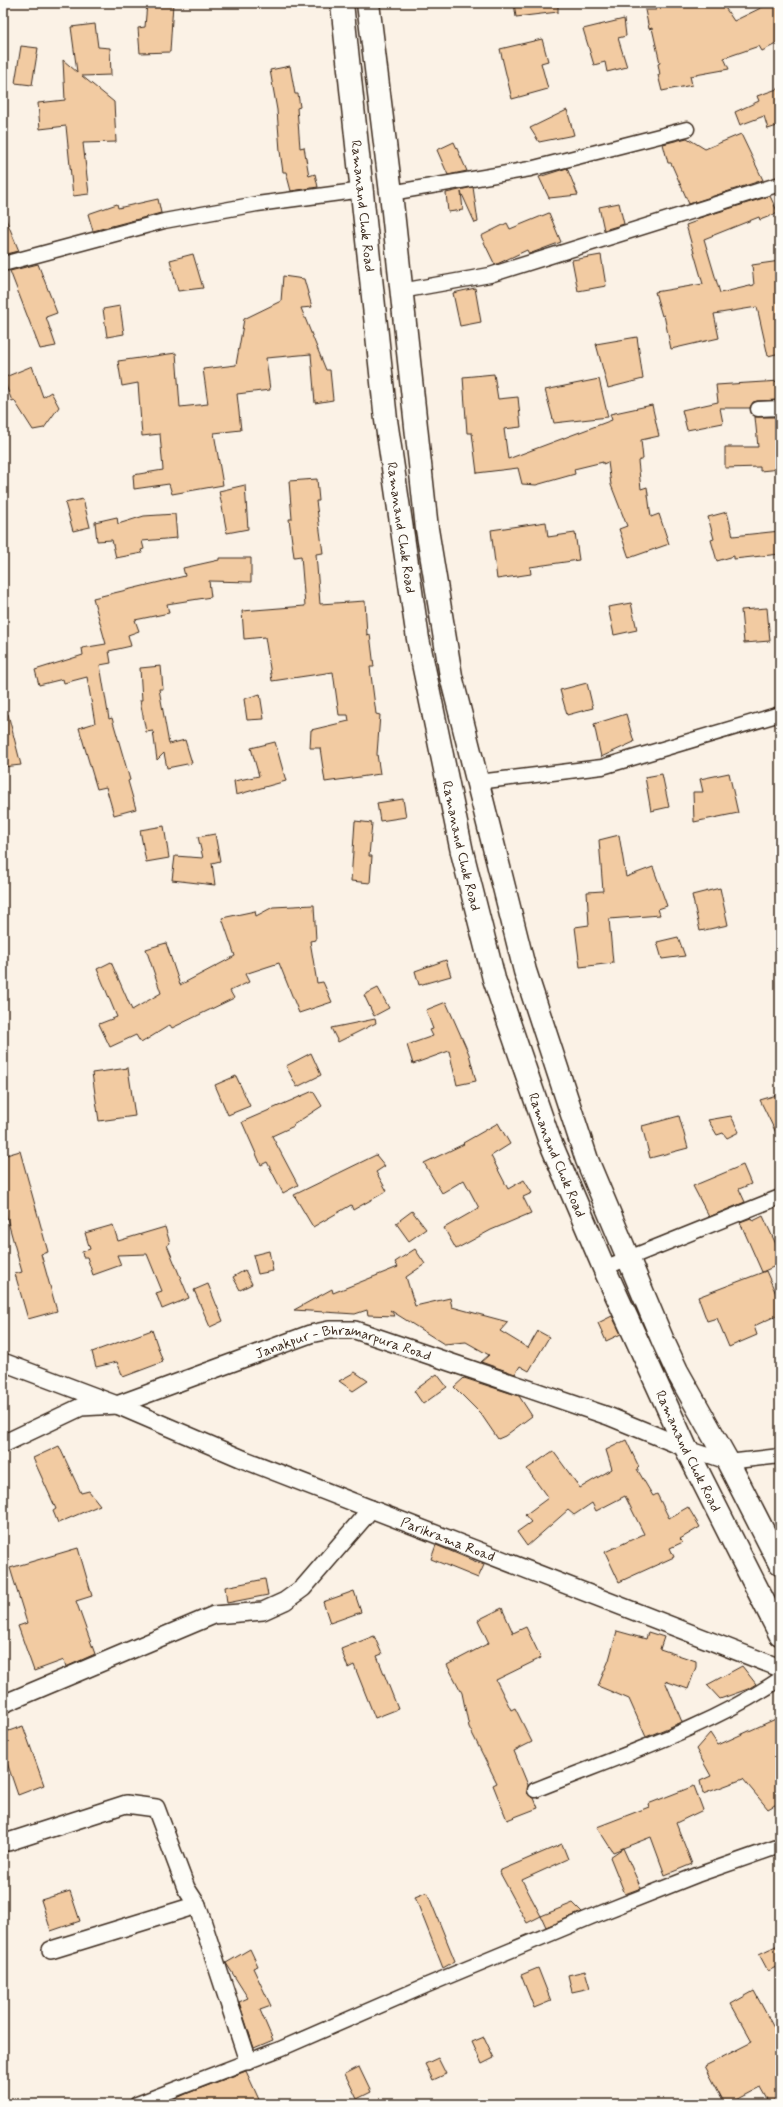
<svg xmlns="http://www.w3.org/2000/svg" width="783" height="2107" viewBox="0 0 783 2107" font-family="Mynerve,sans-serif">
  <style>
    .building { fill: #f2cba2; stroke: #3b2a1e }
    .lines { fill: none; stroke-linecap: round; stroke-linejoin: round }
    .minor-casing { stroke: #3b2a1e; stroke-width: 17 }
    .tertiary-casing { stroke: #3b2a1e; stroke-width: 20 }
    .trunk-casing { stroke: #3b2a1e; stroke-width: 25 }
    .minor { stroke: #fdfcf7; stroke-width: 14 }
    .tertiary { stroke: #fdfcf7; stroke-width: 17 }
    .trunk { stroke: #fdfcf7; stroke-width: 22 }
    .labels { text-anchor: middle; stroke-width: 3.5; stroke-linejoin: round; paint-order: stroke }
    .street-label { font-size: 14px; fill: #3b2a1e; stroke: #fdfcf7 }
  </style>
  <rect width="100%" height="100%" fill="#fbf2e6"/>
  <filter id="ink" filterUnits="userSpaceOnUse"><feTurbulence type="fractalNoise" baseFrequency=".025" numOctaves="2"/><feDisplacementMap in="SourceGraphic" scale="8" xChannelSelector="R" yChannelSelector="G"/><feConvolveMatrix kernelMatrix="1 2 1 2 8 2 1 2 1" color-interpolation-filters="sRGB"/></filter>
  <g filter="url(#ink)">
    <!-- building -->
    <path class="building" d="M147,3H173L170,52L140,53L138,28L145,27Z
      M514,3H558V12L516,17Z
      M657,3H722L734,21L771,3H780V42L762,51L759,46L724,58L729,69L690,76L692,85L662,91L658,75H660L658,64L660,63L652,28L649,29L645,10H656Z
      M624,19L626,36L618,38L627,67L607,72L605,62L594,65L583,29Z
      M95,24L98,47L110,48L111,75L82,76L114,102L116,142L83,143L89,194L73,196L66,126L40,129L38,103L65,100L63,60L77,72L71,27Z
      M542,39L548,61L541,63L548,89L512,99L500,49Z
      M21,46L38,48L32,85L15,83Z
      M290,66L295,94H298L300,107L297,108L300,148L304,147L309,176L315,174L318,187L291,191L286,172H283L280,151L277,110L270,70Z
      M780,88V125L768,129L764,116L740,125L735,112L759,101L757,96Z
      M567,110L574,135L539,142L530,128Z
      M741,134L763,180L689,204L671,163H668L663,144L687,138L705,149Z
      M454,142L467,171L448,175L437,150Z
      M567,168L578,195L549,198L539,177Z
      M473,187L478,222L475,223L461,192L463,210L448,212L446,193Z
      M770,196L778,213L760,220L759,217L704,239L720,293L754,285L752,265L780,261V353L768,356L757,307L714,314L719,338L671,349L664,315L662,316L655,292L703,284L686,225L697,221L696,219Z
      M158,199L161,213L93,231L88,214L117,204L118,208Z
      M619,203L624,224L604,230L599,207Z
      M3,212L19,251L3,255Z
      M549,213L561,242L529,254L527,250L495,265L481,236L507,223L510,229Z
      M193,254L203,288L178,291L170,260Z
      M601,255L606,286L578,291L572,260Z
      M38,264L57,313L46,317L56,346L40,349L10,271Z
      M283,276L304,279L312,307L301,308L326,370H330L333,400L315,403L311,354L266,358L270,390L237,394L241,430L214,433L223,485L172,494L169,484L134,489L133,475L163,470L160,434L142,436L138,383L122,386L118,361L176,353L180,407L208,404L203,369L236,365L244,319L281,301Z
      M475,288L481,322L460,326L453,293Z
      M120,306L124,334L107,337L103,309Z
      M637,337L643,379L608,388L596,344Z
      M32,366L43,397L51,392L59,407L44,428L33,430L14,400L12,401L3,378Z
      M494,374L498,399L518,397L521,427L504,429L508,459L612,420L610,414L652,405L659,436L641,440L643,459L638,461L641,489L647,487L651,517L659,514L669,544L629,558L619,529L627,526L611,485L608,462L603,464V462L574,469L575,474L536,485L522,484L518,468L477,473L472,433H467L463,377Z
      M599,379L608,417L554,423L545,390Z
      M780,381V400L757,401L753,402L750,408H720L723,423L687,430L682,410L718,402L716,385Z
      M755,417H780V469L760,471V467L725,468V447H758Z
      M317,479L319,501H316L323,553L316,554L320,604L365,601L367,635L370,634L374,667H370L376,714L380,715L377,754L380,774L325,782L320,748H310L311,730L349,721L348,715H339L333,672L272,681L265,637L244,639L242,611L305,606L301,556L294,557L289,519H292L289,481Z
      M245,485L248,529L227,533L219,491Z
      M83,499L90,527L73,531L65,503Z
      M727,512L733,536L780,531V554L734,559V556L717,561L711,540L714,539L708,517Z
      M175,514L177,538L142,541L144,549L141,550L142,553L116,558L112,540L97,541L95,522L117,517L118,524L144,516Z
      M546,522L548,537L575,533L579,560L530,567L531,574L497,579L491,530Z
      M219,558H251V582L209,581L211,597L167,604L169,613L135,620L139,631L128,635L131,646L109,651L111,663L100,665L109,719L112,718L130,780L128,781L136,809L114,815L106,787L97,789L79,728L95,723L87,677L64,683L63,679L39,685L35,670L83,655L82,648L106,644L93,598L185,576L183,568L219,560Z
      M631,603L637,630L614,635L608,607Z
      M767,608L770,641L744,643L741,610Z
      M161,666L163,689H159L169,744L185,740L192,763L167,768L164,753L157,760L153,731L146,732L140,700H142L140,668Z
      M587,683L593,708L567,715L560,690Z
      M260,694L264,719L247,720L244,699Z
      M8,714L21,765L3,767V715Z
      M626,714L634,742L601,757L594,724Z
      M275,742L286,781L236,795L234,781L259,776L251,748Z
      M729,773L738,813L694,822L693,792H703L700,779Z
      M662,774L669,807L651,811L645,777Z
      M403,799L406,817L380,821L377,803Z
      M355,821L372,823L369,856H372L370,883L351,881Z
      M164,826L169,858L146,862L140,830Z
      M215,834L220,861L212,863L215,885L172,880L175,856L203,858L198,837Z
      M619,835L626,877L653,867L667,906L658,909L660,915L609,919L613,963L580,967L575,927L589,925L587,892L603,891L599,840Z
      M720,888L728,925L700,931L692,895Z
      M314,905L316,940L310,941L317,983L323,982L332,1002L299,1013L279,963L245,974L249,982L230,991L234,998L172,1028L170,1025L141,1043L136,1035L110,1047L99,1024L117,1017L97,969L111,962L132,1010L161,993L146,949L166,943L180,985L235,956L222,918L255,911L256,916L273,907Z
      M678,937L685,956L662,959L657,942Z
      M446,960L451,976L419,985L415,971Z
      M378,988L389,1008L374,1016L364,995Z
      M446,1002L469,1054L476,1081L457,1085L449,1051L413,1064L407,1045L433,1036L430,1030L433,1029L426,1010Z
      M375,1019L376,1023L338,1042L331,1028Z
      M311,1053L321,1075L297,1087L286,1066Z
      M128,1068L135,1116L99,1121L92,1073Z
      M236,1076L250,1106L228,1115L215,1085Z
      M313,1091L322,1106L293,1125L294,1126L272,1136L298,1185L283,1193L267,1162L261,1165L242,1122Z
      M780,1094V1141L760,1100Z
      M679,1116L688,1148L650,1158L642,1126Z
      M731,1116L739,1132L727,1138L723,1133L717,1135L708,1120Z
      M498,1123L510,1144L491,1156L508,1189L524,1180L532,1193L523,1197L531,1213L491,1230L456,1249L444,1228L479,1208L464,1180L442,1193L424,1163L464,1144L463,1143Z
      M20,1151L48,1252L41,1254L57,1311L28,1319L15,1274L22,1272L3,1204V1156Z
      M376,1155L385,1166L376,1172L387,1191L353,1210L351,1205L313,1227L294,1195Z
      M743,1165L751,1184L739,1189L745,1202L709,1217L693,1186Z
      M412,1211L426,1229L409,1241L396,1223Z
      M763,1216L780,1253V1264L762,1272L740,1222L751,1218L753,1221Z
      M113,1225L118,1241L165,1227L170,1243L167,1245L189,1298L162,1309L156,1293L162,1291L147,1254L117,1255L121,1265L93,1275L87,1257H83L82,1252L90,1249L85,1233Z
      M415,1249L425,1264L406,1277L415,1306L450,1298L452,1307L508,1322L500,1331L528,1348L538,1331L549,1337L529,1371L520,1366L515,1374L481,1362L489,1355L466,1342L444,1344L390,1310L395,1316L368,1315L367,1310L355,1314L294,1310L332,1289L333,1293L398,1267L395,1262Z
      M269,1251L273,1271L258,1274L253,1255Z
      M245,1270L252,1284L240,1290L233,1277Z
      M766,1271L780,1303V1314L754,1326L757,1335L729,1347L717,1318L707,1321L698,1297Z
      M208,1284L223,1321L210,1327L194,1290Z
      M612,1316L621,1334L606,1341L598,1323Z
      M152,1330L163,1362L123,1377L117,1362L96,1367L92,1352Z
      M355,1372L368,1381L353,1391L339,1381Z
      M437,1374L447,1387L423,1404L414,1391Z
      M464,1378L519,1396L532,1416L505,1436L498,1439L481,1414L454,1387Z
      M626,1440L639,1467L637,1469L653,1496L657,1494L669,1518L688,1507L700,1527L680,1539L683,1542L670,1548L674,1557L619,1582L605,1552L644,1534L625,1496L596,1511L592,1503L574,1515L568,1510L527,1546L517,1532L531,1522L525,1515L548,1498L527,1469L553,1451L580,1488L612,1469L606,1450Z
      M59,1446L81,1493L89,1491L100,1505L58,1523L53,1511L56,1509L33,1458Z
      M436,1545L484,1565L478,1578L431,1559Z
      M78,1548L92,1596L76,1601L95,1654L66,1667L64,1660L34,1671L18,1626L27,1623L10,1568Z
      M265,1579L268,1595L227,1603L225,1587Z
      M354,1591L361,1612L330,1623L323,1602Z
      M502,1608L513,1633L526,1627L541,1658L496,1680L511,1710L515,1708L532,1742L514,1751L528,1785L527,1793L534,1798L538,1808L507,1820L493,1785L497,1783L469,1727L462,1693L447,1665L489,1643L478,1620Z
      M617,1631L646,1639L648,1632L664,1637L660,1649L696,1661V1667L688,1689L665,1681L682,1722L646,1737L629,1699L598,1686L609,1660Z
      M374,1636L382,1654L377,1656L398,1709L375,1718L354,1665L348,1668L341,1649Z
      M742,1666L756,1684L748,1689L720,1699L707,1685Z
      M780,1717V1802L768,1809L743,1779L703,1794L700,1781L711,1776L696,1749L710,1733L718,1745Z
      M23,1726L44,1785L18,1795L3,1751V1733Z
      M694,1786L703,1810L676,1823L692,1864L665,1875L651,1837L613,1852L597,1827L649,1807L648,1804Z
      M562,1844L568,1859L522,1880L541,1916L527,1923L499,1871Z
      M623,1848L641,1888L625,1894L610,1857Z
      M70,1891L80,1921L51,1931L41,1900Z
      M427,1892L455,1961L443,1968L415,1897Z
      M573,1903L582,1912L546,1927L541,1916Z
      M780,1944V1965L768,1971L759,1954Z
      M250,1949L258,1966L253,1968L271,2006L260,2010L273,2040L254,2048L239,2002L248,1998L226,1963Z
      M538,1968L551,2001L534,2008L521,1975Z
      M585,1971L590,1988L572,1992L568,1975Z
      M754,1991L780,2039V2097L770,2103L761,2087L729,2104H725L705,2066L752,2042L731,2004Z
      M484,2037L494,2058L482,2064L472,2042Z
      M438,2058L446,2074L433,2080L425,2064Z
      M359,2067L371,2092L357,2099L345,2074Z
      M246,2071L261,2104H164L188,2093Z"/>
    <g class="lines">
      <!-- minor casing -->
      <g class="minor-casing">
        <path id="minor" d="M391,193L530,169L687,129
          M3,264L164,221L257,204L363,190
          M401,291L490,275L780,184
          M758,409L780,408
          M478,782L602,767L780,714
          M604,1268L780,1197
          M686,1448L728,1462L780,1456
          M535,1790C614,1758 710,1727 780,1679
          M137,2104L280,2049L425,1986L591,1917L697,1875L780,1846"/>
      </g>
      <!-- tertiary casing -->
      <g class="tertiary-casing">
        <g id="tertiary">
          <path id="s1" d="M3,1362L117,1405L245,1460L780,1668"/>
          <path id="s2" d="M3,1444L81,1407L117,1405L310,1334L329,1330H355L608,1416L686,1448"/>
          <path d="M3,1704L214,1615L263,1611L285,1601L303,1588L371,1509"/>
          <path d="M8,1842L126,1804L156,1808L186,1888L197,1905L248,2061"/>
          <path d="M51,1950L197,1905"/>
        </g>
      </g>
      <!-- trunk casing -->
      <g class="trunk-casing">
        <g id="trunk">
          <path id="s3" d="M342,3L386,420L418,639L462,852L494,979L549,1139L604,1268L686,1448L780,1634"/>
          <path d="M368,3L391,193L427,529L451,676L525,971L587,1160L663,1341L677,1371L728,1462L780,1564"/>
        </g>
      </g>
      <!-- minor -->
      <use href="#minor" class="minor"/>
      <!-- tertiary -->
      <use href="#tertiary" class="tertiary"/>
      <!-- trunk -->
      <use href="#trunk" class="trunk"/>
    </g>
  </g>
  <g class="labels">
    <!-- street labels -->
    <g class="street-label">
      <text dy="5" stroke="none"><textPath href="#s3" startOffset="204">Ramanand Chok Road</textPath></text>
      <text dy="5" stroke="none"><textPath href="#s3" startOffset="528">Ramanand Chok Road</textPath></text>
      <text dy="5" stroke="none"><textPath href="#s3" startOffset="852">Ramanand Chok Road</textPath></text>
      <text dy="5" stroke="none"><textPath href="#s3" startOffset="1176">Ramanand Chok Road</textPath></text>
      <text dy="5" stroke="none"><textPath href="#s2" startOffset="362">Janakpur - Bhramarpura Road</textPath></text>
      <text dy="5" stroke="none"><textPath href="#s3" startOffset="1500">Ramanand Chok Road</textPath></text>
      <text dy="5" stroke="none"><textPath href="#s1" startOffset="479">Parikrama Road</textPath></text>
    </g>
  </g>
  <!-- margin -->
  <rect width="783" height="2107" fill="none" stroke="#fdfcf7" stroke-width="16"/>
  <rect x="8" y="8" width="767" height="2091" fill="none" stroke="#3b2a1e" stroke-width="1.5" filter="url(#ink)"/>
</svg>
